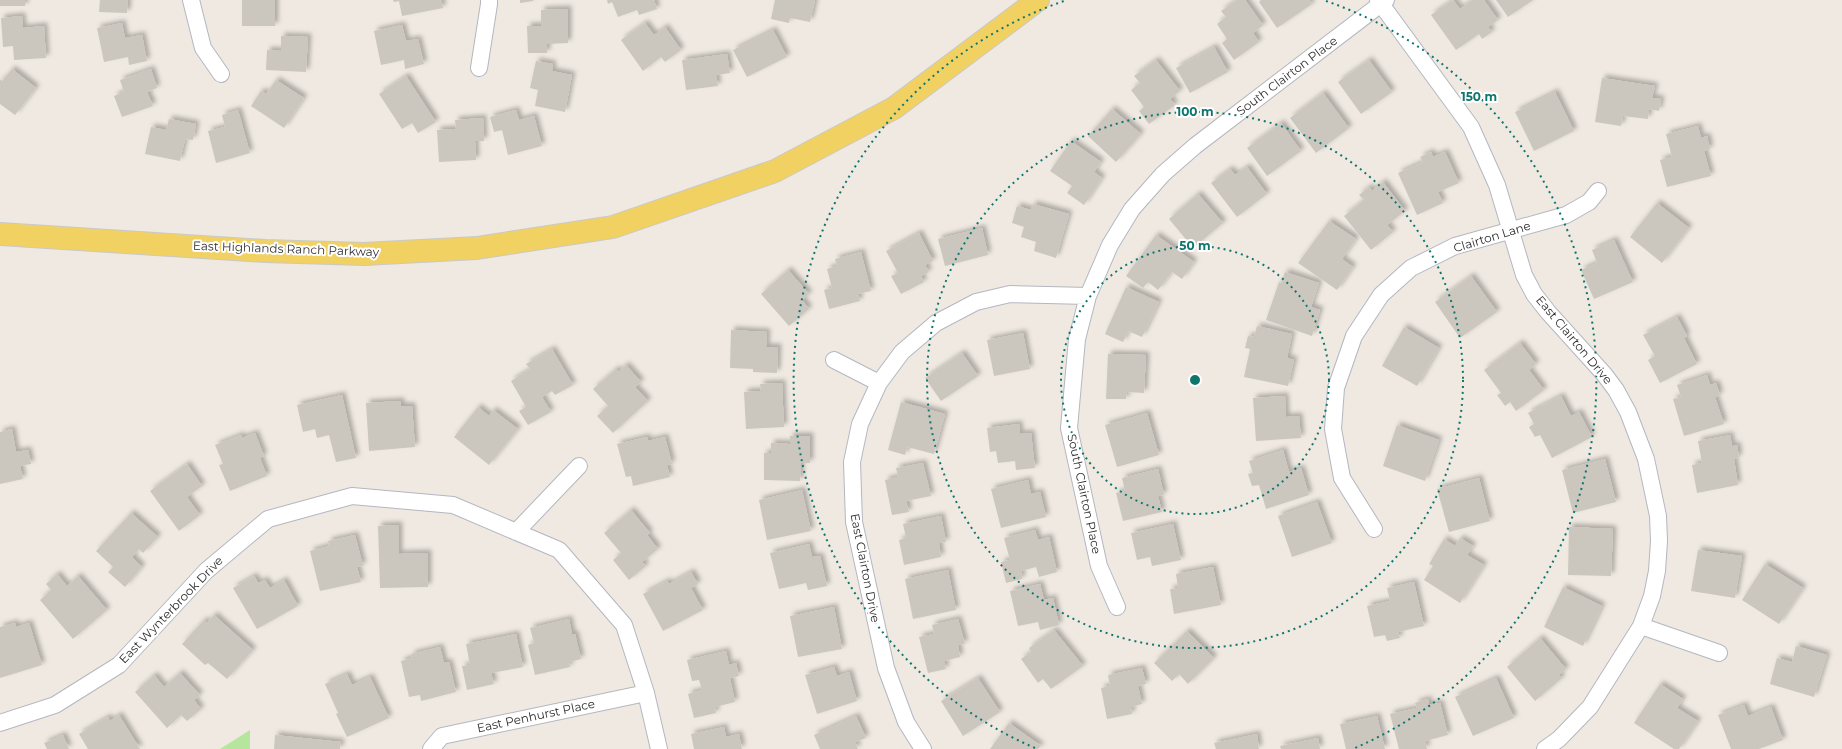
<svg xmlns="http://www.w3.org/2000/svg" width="1842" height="749" viewBox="0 0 1842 749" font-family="Montserrat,sans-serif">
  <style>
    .green { fill: #b6e59e }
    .building { fill: #cbc7bf; filter: url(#shadow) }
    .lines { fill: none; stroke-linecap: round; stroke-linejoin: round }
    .minor-casing { stroke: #b4b7c1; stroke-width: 18 }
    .primary-casing { stroke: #c9c9c9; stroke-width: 24 }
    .minor { stroke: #fff; stroke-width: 16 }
    .primary { stroke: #f2d163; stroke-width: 22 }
    .ring { fill: none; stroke: #0f766e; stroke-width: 2; stroke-dasharray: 2 4 }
    .labels { text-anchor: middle; stroke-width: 4; stroke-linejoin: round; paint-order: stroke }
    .street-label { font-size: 12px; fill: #2e2e2e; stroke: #fff }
    .centre { fill: #0f766e; stroke: #fff; stroke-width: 2 }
    .ring-label { font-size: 12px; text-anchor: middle; font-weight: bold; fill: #0f766e; stroke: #fff; stroke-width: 4; stroke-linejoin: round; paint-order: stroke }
  </style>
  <defs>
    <filter id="shadow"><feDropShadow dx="3.5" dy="-3.5" stdDeviation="2" flood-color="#0004"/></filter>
  </defs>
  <rect width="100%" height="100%" fill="#efe9e1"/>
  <!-- green -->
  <path class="green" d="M250,730V749H220Z"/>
  <!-- building -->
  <path class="building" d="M0,0H25V6H0Z
    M100,0H128L127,13L99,12Z
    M242,0H275V26H242Z
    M393,0H441L443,8L402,16L399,1L394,2Z
    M520,0H533V1L520,3Z
    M607,0H654L657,9L639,15L637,10L618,17L612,2L608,4Z
    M775,0H815L810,22L790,18L789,23L771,19Z
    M1237,0H1245L1263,25L1253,33L1259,42L1234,60L1222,43L1227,39L1217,24L1226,17L1221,11Z
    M1261,0H1309L1312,4L1277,28L1259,2Z
    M1453,0L1460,9L1472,0H1484L1498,20L1488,27L1492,32L1482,39L1479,34L1456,50L1431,15Z
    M1496,0H1533L1508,17Z
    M568,9V43L547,44V53H528L527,26H541V10Z
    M22,16L23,28L44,26L46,58L14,60L13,46L3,47L1,18Z
    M122,23L125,38L142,35L147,61L129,65L128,57L104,62L97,28Z
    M645,23L654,35L665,27L681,50L665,62L661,57L643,71L621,40Z
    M402,25L406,41L418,39L424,64L405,69L404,60L381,65L374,31Z
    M773,30L787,57L747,77L733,50Z
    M281,36L308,37L306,72L266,70L267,50L281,51Z
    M1214,47L1228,72L1190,93L1176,68Z
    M727,54L730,73L716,75L718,86L686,90L682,60Z
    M1156,60L1180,91L1170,99L1175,105L1149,124L1139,111L1144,107L1131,90L1140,83L1134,76Z
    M1369,60L1392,92L1361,114L1338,82Z
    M536,61L553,64L552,71L572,75L565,112L535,106L538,90L530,88Z
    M12,69L36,88L15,115L0,104V79L2,81Z
    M151,69L157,88L147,92L153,106L122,117L114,96L124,92L120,80Z
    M406,76L436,122L418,133L412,123L402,129L379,94Z
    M1602,78L1655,86L1652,98L1661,99L1659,111L1649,109L1648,119L1623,116L1621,126L1595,122Z
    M276,80L304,98L284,128L251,106L261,91L266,94Z
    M1555,92L1574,131L1534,151L1515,112Z
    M1323,93L1349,128L1316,153L1290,118Z
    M1112,109L1141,134L1116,162L1088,136Z
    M238,110L250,153L216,163L208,131L225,127L222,115Z
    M516,110L519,120L534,116L542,146L508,155L502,130L494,132L490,117Z
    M483,118L484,141H475L476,160L439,162L437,130L456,129L455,120Z
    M169,119L196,124L193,140L185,139L180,161L145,154L151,127L166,130Z
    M1281,123L1301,151L1267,176L1247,148Z
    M1698,126L1701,138L1707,136L1710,149L1704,151L1711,176L1667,187L1660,160L1672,157L1666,134Z
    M1071,141L1101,162L1094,172L1102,178L1084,205L1067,193L1072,186L1050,171Z
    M1431,152L1433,157L1445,152L1459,183L1438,192L1443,203L1417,215L1398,173L1423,162L1420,157Z
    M1247,167L1267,194L1237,217L1211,183L1230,169L1235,175Z
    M1383,182L1405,211L1387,225L1393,232L1371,250L1344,216L1364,200L1359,195L1369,187L1372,191Z
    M1198,194L1223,223L1193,248L1169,219Z
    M1657,203L1689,228L1662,263L1630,237Z
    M1033,204L1069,214L1056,258L1034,251L1036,242L1021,237L1024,227L1012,223L1017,206L1031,210Z
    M1329,221L1356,239L1342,259L1353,267L1337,290L1298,263Z
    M982,228L988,255L945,266L938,239Z
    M919,233L933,261L925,265L929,272L921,276L924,282L901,294L891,276L898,273L886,251Z
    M1156,235L1194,262L1182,279L1172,272L1158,290L1148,282L1143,288L1126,276Z
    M1614,240L1633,282L1594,299L1581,270L1597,263L1592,250Z
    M861,252L871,291L858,294L860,301L829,309L824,290L832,288L827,269L837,266L835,259Z
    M788,270L809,294L802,300L809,309L789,326L761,294Z
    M1285,272L1319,283L1311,307L1320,310L1312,336L1266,320L1279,282L1281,283Z
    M1471,276L1497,312L1460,338L1435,302Z
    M1126,287L1159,302L1142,337L1128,331L1123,342L1105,334Z
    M1677,317L1687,336L1684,338L1697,364L1660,383L1648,360L1655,356L1643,335Z
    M1257,326L1292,334L1287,358L1294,360L1288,386L1244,377L1250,349L1245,348L1248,336L1254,337Z
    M1404,327L1439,348L1417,386L1382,366Z
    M731,330L767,332L766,347H778L777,373L753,372V369L730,368Z
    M1023,333L1030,369L994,376L987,340Z
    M1520,343L1536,364L1529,370L1544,390L1516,411L1510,402L1505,406L1497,395L1501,393L1484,370Z
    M552,349L573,385L555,395L552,391L542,397L551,412L528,425L519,411L526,407L511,381L530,369L526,364Z
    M962,353L978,376L941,401L925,378Z
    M1108,354L1146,355L1144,393L1127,392L1126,399H1106Z
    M626,365L641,382L635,387L648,401L613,433L597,416L608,406L593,389L616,369L618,372Z
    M1707,375L1710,385L1716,383L1720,395L1715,397L1724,424L1684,436L1673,399L1681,397L1677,385Z
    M782,383L784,427L746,429L744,392L761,391L760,384Z
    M342,395L356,458L336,462L329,435L317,438L315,429L303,432L297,405Z
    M1285,396L1286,417L1299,416L1301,438L1256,441L1253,398Z
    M1561,396L1571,416L1579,412L1592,437L1552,458L1540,435L1535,437L1529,427L1534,424L1528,413Z
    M401,401V406H412L415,447L369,451L366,403Z
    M901,402L945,414L934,454L907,447L905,455L888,450Z
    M478,407L489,416L493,410L518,429L489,465L454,437Z
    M1147,413L1159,455L1117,467L1105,425Z
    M1019,424L1020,434L1031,433L1035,468L1016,470L1015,461L998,463L996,451L990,452L987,428Z
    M1397,425L1439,440L1425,481L1383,466Z
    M12,429L16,452L28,450L31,464L20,466L23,479L0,484V432Z
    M255,433L264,456L260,458L267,476L230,491L219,465L223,464L215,445L241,435L242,438Z
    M1730,435L1732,446L1737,445L1739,457L1734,459L1738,485L1697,493L1692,465L1702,463L1698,441Z
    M790,436H810V463H801L800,481L764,480V453H771V443L790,444Z
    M647,437L648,441L665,437L672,464L667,465L670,477L633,486L631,476L626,477L617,444Z
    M1283,450L1289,472L1301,468L1309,495L1266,509L1259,485L1252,486L1248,474L1253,473L1249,461Z
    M1605,459L1616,502L1573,513L1562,470Z
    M923,463L931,496L906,501L909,512L892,515L885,480L898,477L896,468Z
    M187,464L202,486L187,497L200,515L179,531L150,491Z
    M1158,469L1164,495L1158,496L1162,512L1123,521L1116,493L1125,491L1122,478Z
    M1479,478L1490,521L1449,532L1437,489Z
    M1028,480L1031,494L1040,492L1046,517L1001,528L991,489Z
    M802,490L811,531L767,540L759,500Z
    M1317,502L1332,543L1292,557L1278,516Z
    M631,510L650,533L647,535L658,549L642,562L646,566L629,580L613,560L621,553L604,533Z
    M131,513L158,537L143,553L139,549L132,557L142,567L125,587L108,572L113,567L96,551Z
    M941,516L946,542L939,543L941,557L904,565L899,540L906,538L903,524Z
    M1173,524L1181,560L1152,566L1150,557L1137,560L1131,533Z
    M399,525V554L428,553V587L380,588L378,526Z
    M1569,527L1613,529L1611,576L1568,575Z
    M1035,530L1038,540L1049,537L1057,572L1039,577L1036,567L1021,571L1022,579L1006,583L1001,562L1010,560L1004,538Z
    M355,535L363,566L357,567L361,582L320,591L310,551L329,546L328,541Z
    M1460,538L1473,546L1467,555L1484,565L1460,603L1424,580L1433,566L1429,564L1444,539L1455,546Z
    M809,544L812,557L820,556L827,586L808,590L806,583L779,589L770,553Z
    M1698,550L1742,556L1735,598L1691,591Z
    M1765,564L1803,588L1779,624L1742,600Z
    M1213,567L1221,605L1174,614L1170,589L1178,588L1176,574Z
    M948,570L956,610L913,619L905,579Z
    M691,572L698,584L691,588L703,610L663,631L643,594L667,581L669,584Z
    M57,574L67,586L78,576L107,610L73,639L40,600L51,590L46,584Z
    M254,576L258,583L265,580L270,588L284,580L298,606L257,629L233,588Z
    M1414,582L1424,626L1398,632L1400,638L1387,641L1385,635L1374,637L1367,606L1390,601L1387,588Z
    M1040,584L1044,600L1053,598L1059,625L1040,630L1038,622L1018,626L1010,591Z
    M1563,587L1602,606L1583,646L1544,627Z
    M834,607L842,649L798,657L790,616Z
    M214,615L253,650L227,679L208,663L205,665L182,644L204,620L207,623Z
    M569,619L572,634H575L581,659L569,662L570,667L535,675L528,645L534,643L530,628Z
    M958,619L965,644L958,645L960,657L944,661L946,669L928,673L919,637L934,634L932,625Z
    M15,623L16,627L29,623L42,665L0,678V627Z
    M1054,630L1083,666L1051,689L1043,679L1038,683L1021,659L1031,652L1029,648Z
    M1187,631L1214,658L1188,684L1179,674L1172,681L1154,663Z
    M516,634L523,667L491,673L494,684L467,690L462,666L470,665L466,644Z
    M1540,638L1566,669L1559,675L1562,678L1535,701L1507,667Z
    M1796,646L1827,655L1814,697L1770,684L1777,658L1792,662Z
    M440,647L444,663L449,662L456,692L421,701L420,695L409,697L401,661L412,658L411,654Z
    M726,651L729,665L736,663L739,676L730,678L735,702L715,707L716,713L694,718L688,694L702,690L699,680L692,681L687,660Z
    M834,667L837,676L849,672L857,701L817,714L805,675Z
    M1142,668L1146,684L1138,686L1142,704L1131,707L1132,714L1107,719L1101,688L1110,686L1108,675Z
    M180,673L200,695L194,700L201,709L187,721L181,715L167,728L135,692L154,675L164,687Z
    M347,674L352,685L370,677L389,718L347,737L336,714L338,713L325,684Z
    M978,678L1000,712L963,736L941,701Z
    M1496,678L1514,718L1473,736L1455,697Z
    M1660,684L1683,699L1677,708L1698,721L1679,749H1674L1634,723Z
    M1428,699L1429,705L1440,703L1448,735L1425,741L1427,749H1399L1390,714L1417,708L1415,703Z
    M1744,705L1748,716L1771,707L1783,740L1759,749H1731L1718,715Z
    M119,715L140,749H88L79,734L108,717L110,721Z
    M856,716L866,738L855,742L858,749H820L814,735Z
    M1377,716L1385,749H1346L1340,724Z
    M1009,723L1041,746L1038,749H990Z
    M724,727L726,737L739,734L742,749H694L691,734Z
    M1257,734L1259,749H1216L1214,743Z
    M63,735L69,749H47L44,743Z
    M275,735L341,742L340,749H274Z
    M1318,738L1320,749H1281L1280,746Z"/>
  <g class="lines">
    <!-- minor casing -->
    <g class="minor-casing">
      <path id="minor" d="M191,0L203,48L221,74
        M1378,0L1471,127L1497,185L1524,275L1534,294L1548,312L1604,374L1616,390L1628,412L1646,459L1658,516L1659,541L1657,571L1652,596L1641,626L1590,707L1559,739L1545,749
        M479,68L489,4V0
        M834,360L879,383
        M1374,529L1342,478L1333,429L1336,388L1354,336L1381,295L1411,268L1455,246L1566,215L1589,202L1598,191
        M516,532L579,466
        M1117,607L1099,566L1069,428L1077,339L1088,296L1110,245L1132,209L1163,174L1195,146L1386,0
        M1641,626L1719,653
        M0,723L55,705L119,665L206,571L268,519L352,496L453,505L559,550L624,625L646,693L659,749
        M431,749L442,736L646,693
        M923,749L906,722L886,668L854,522L852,462L860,424L879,383L902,352L936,323L976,302L1010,294L1088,296"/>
    </g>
    <!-- primary casing -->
    <g class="primary-casing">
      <path id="primary" d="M0,234L265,251L364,254L477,248L613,227L775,171L894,108L1038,0"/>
    </g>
    <!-- minor -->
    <use href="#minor" class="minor"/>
    <!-- primary -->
    <use href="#primary" class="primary"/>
  </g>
  <!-- distance rings -->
  <g class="ring">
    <circle cx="1195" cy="380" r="134"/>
    <circle cx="1195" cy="380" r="268"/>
    <path d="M1035 748A401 401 0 0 1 1064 1M1326 1A401 401 0 0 1 1355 748"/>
  </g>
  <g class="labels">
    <!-- street labels -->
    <g class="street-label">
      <text transform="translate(1287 76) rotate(-37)" y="4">South Clairton Place</text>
      <text transform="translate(1492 237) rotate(-17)" y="4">Clairton Lane</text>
      <text transform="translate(286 249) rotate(2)" y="4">East Highlands Ranch Parkway</text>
      <text transform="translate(1574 340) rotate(50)" y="4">East Clairton Drive</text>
      <text transform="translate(1084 494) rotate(78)" y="4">South Clairton Place</text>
      <text transform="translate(865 568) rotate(79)" y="4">East Clairton Drive</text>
      <text transform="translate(171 610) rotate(-46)" y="4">East Wynterbrook Drive</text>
      <text transform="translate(536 716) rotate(-12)" y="4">East Penhurst Place</text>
    </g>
  </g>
  <circle cx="1195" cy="380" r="6" class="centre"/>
  <g class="ring-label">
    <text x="1479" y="101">150 m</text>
    <text x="1195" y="116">100 m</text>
    <text x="1195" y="250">50 m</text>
  </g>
</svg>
